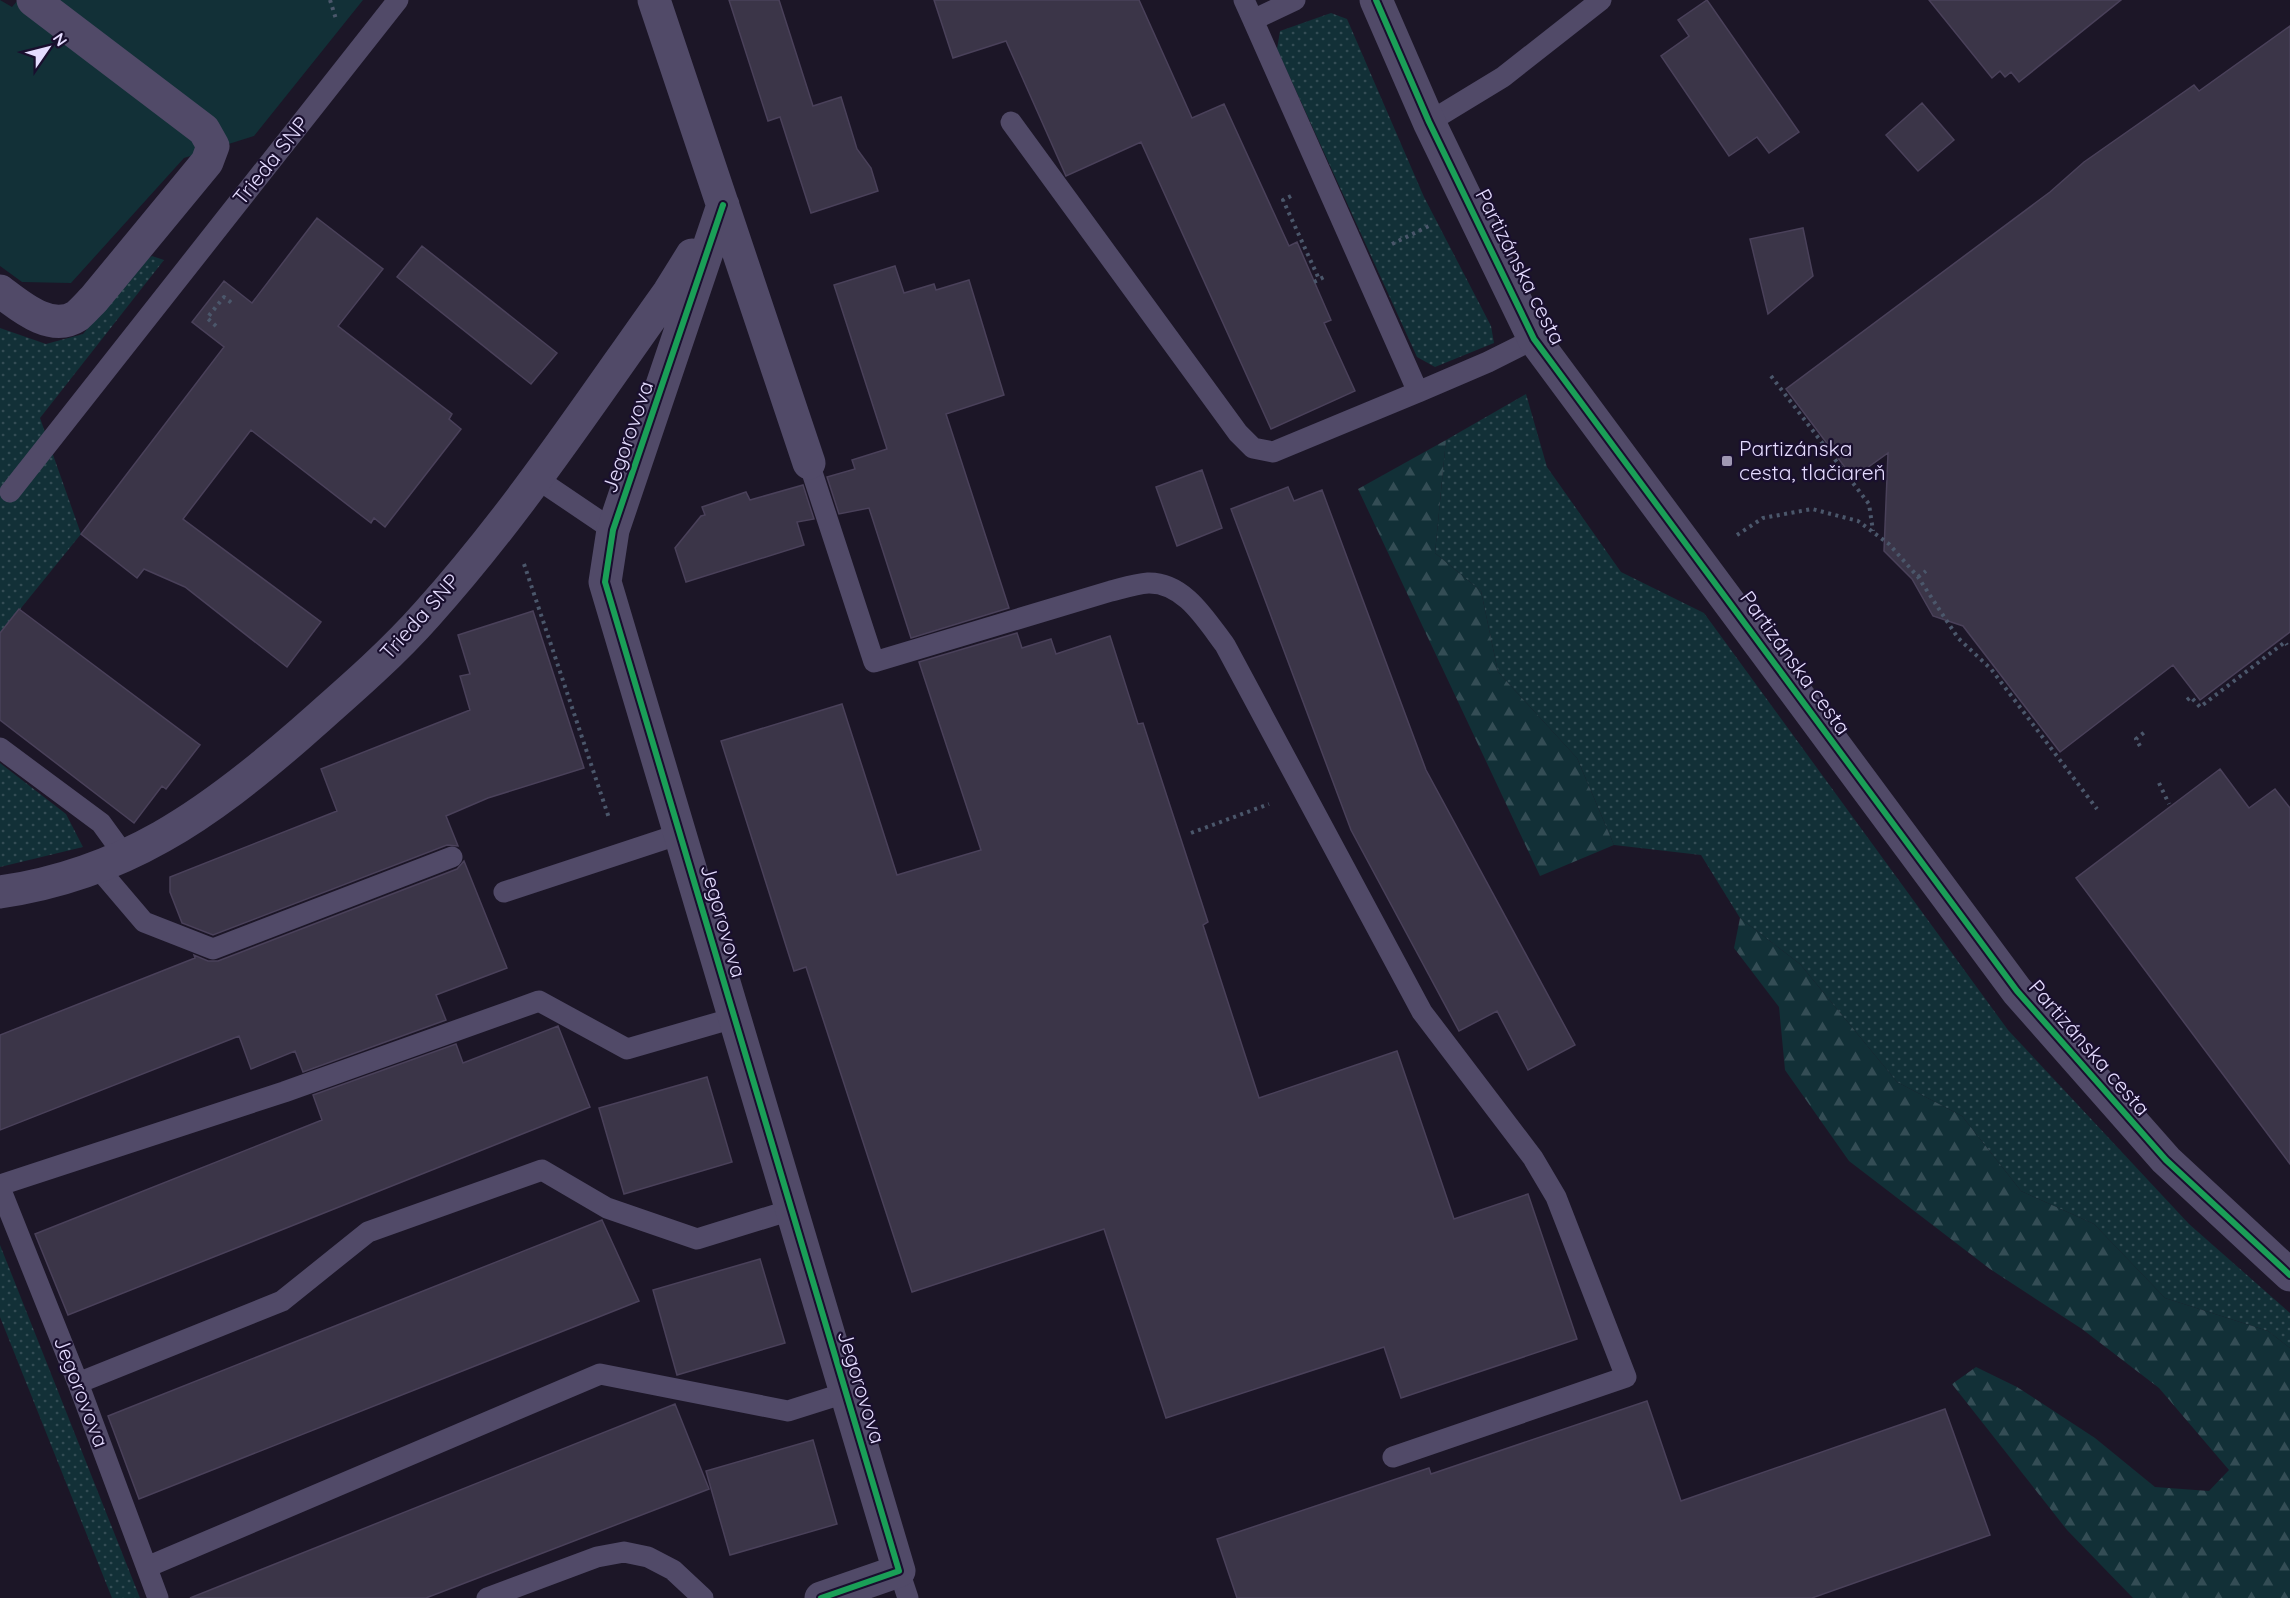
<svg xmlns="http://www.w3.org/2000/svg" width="2290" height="1598" viewBox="0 0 2290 1598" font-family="Quicksand,sans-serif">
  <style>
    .grass { fill: url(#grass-dots) }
    .forest { fill: url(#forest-firs) }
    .park { fill: #123037 }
    .building { fill: #3b3548; stroke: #4a415a; stroke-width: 1.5 }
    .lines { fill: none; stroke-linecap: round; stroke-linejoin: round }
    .path { stroke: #4b576b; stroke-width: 4; stroke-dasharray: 3 4.5; stroke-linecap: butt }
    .service { stroke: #514a68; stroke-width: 21 }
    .minor { stroke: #514a68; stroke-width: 33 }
    .tertiary { stroke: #514a68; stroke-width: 33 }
    .cycleway-casing { stroke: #190f2e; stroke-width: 10 }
    .cycleway { stroke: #1a9f57; stroke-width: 6 }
    .poi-dot { fill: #9f97b3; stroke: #190f2e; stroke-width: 2 }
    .labels { text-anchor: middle; stroke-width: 4.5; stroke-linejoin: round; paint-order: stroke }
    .street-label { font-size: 21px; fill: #e5dcff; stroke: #190f2e }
    .poi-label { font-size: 21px; fill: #e5dcff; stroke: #190f2e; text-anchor: start }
  </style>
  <defs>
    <pattern id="grass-dots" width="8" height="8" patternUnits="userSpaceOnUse" patternTransform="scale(1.5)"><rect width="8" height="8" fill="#123037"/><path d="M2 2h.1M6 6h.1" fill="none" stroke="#344d55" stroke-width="1.8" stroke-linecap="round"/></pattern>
    <pattern id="forest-firs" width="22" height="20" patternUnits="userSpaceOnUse" patternTransform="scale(1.5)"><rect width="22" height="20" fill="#123037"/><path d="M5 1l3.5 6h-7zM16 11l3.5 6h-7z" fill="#344d55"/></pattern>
  </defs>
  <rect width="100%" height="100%" fill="#1c1627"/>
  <!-- grass -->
  <path class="grass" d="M1331,13L1347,19L1424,197L1491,326L1494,343L1435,367L1417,357L1277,49L1280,31Z
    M152,256L164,260L40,418L81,534L0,634V328L46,344L83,334L143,262Z
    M1526,394L1547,467L1621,572L1704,613L2008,1030L2189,1224L2290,1313V1348L2268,1331L2165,1298L2094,1224L2021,1191L1962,1116L1897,1082L1800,964L1740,918L1701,855L1614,845L1577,758L1498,672L1481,591L1435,553L1446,440Z
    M0,763L66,814L83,847L0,867Z
    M0,1245L140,1598H112L0,1317Z"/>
  <!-- forest -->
  <path class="forest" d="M1446,440L1435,553L1481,591L1498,672L1577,758L1614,845L1540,876L1358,489Z
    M1740,918L1800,964L1897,1082L1962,1116L2021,1191L2094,1224L2165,1298L2268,1331L2290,1348V1598H2133L2067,1530L1952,1384L1976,1367L2017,1387L2095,1438L2155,1487L2209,1491L2229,1470L2159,1388L2082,1329L1990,1269L1849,1161L1785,1070L1779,1007L1734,948Z"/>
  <!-- park -->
  <path class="park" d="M0,0L12,7L18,0H363L254,136L184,158L71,283L22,282L0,266Z"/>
  <!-- building -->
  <path class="building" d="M729,0H779L813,106L841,97L857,149L871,168L878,191L811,213L780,117L768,121Z
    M934,0H1139L1192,118L1224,104L1289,246L1297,242L1331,320L1324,323L1355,391L1271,429L1141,142L1066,176L1006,41L953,58Z
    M1707,0L1799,132L1769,153L1757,137L1729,156L1661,56L1689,36L1678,20Z
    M1929,0H2121L2019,82L2011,72L2005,77L2000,71L1992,78Z
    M2290,26V632L2200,700L2173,665L2060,752L1963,626L1933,616L1912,579L1884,551L1888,453L1853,478L1786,389L2050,192L2084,162L2194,85L2199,91Z
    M1922,103L1954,140L1918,171L1886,135Z
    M317,218L383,269L338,326L452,414L449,419L461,429L385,527L374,518L371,523L251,430L183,519L321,622L287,667L185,587L144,569L137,578L81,534L224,347L192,322L224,281L252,303Z
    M1803,228L1813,276L1768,314L1750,239Z
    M422,246L557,353L531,384L397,277Z
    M895,266L904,293L934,284L936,290L969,280L1004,395L946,414L1009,608L911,638L869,508L839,514L827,477L855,469L852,460L887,449L834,285Z
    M1202,470L1222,528L1177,546L1156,487Z
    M803,485L814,519L797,522L804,545L686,582L675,548L701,516L705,515L702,507L746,492L750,500Z
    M1288,487L1294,501L1322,490L1426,770L1575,1045L1528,1070L1497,1011L1459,1031L1351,830L1231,509Z
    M19,609L200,745L166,789L162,786L134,823L0,720V633Z
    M533,611L584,768L488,798L446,816L458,846L447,845L213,935L182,923L170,892V877L337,811L321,769L470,710L460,676L470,674L458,635Z
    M1017,633L1022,648L1051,639L1056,654L1110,636L1138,724L1143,723L1208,922L1203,925L1259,1098L1397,1051L1454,1219L1528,1194L1577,1339L1401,1398L1384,1347L1166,1418L1104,1229L912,1292L806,967L794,971L721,741L842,704L897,875L981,850L919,662Z
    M2220,769L2249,808L2275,789L2290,808V1164L2076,878Z
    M464,861L507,968L436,995L446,1020L303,1072L295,1051L251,1069L239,1036L0,1130V1035L195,958L194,955L208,961H218L457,869Z
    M558,1026L590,1107L68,1315L35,1234L322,1120L313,1095L456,1044L463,1063Z
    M707,1077L732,1162L624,1194L599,1108Z
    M602,1220L639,1301L139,1499L108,1416Z
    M760,1259L785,1343L677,1375L653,1290Z
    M1647,1401L1681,1501L1945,1409L1990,1535L1812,1598H1237L1217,1539L1429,1468L1431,1474Z
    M675,1404L709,1489L426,1598H190Z
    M813,1440L837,1524L730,1555L706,1471Z"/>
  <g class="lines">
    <!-- path -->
    <path class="path" d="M330,0L336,19
      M1291,196L1283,200L1319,279
      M1392,244L1431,225
      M1314,282L1326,276
      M216,326L207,318L224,297L233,304
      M1771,376L1869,504L1873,531
      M1737,535L1763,518L1812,509L1858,521L1889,544L1918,577L1958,638L1991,669L2097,809
      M524,564L609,818
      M1918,577L1926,571
      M2187,700L2191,697L2200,707L2285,642L2287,645
      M2140,746L2136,739L2146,731
      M2159,783L2169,804
      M1191,833L1269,804"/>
    <!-- service -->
    <path class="service" d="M1244,0L1253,20
      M1295,0L1253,20L1418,392L1488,362L1534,339
      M1011,122L1238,433L1253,448L1273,452L1418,392
      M1429,122L1503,77L1601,0
      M809,463L874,662L1111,591C1123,588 1136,584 1148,583C1184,582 1206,620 1225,645L1422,1012L1533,1158L1556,1197L1626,1377L1393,1457
      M536,478L613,530
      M10,492L398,0
      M0,748L101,823L125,856
      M98,868L144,922L213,949L452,857
      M504,892L680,834
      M0,1185L284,1092L539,1001L627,1049L734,1018
      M0,1188L78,1383L158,1598
      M78,1383L282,1301L368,1232L542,1170L607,1208L697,1239L791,1210
      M147,1567L600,1374L788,1411L845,1393
      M899,1571L908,1598
      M487,1598L597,1557L624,1552L648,1557L673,1570L703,1598"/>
    <!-- minor -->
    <path class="minor" d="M654,0L809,463
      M723,205L613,530L605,582L899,1571L821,1598
      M0,291C20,306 51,333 77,316C83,311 89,304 94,299L207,162L213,146L204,130L33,0
      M0,892C124,874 207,815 299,735C343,696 388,658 427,614C517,514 591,401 669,292L692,255"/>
    <!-- tertiary -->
    <path class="tertiary" d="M1376,0L1429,122L1534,339L2017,991L2166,1160L2290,1275"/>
    <!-- cycleway casing -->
    <g class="cycleway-casing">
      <path id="cycleway" d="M1376,0L1429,122L1534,339L2017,991L2166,1160L2290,1275
        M723,205L613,530L605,582L899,1571L821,1598"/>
    </g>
    <!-- cycleway -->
    <use href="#cycleway" class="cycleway"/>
  </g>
  <!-- markers -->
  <rect class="poi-dot" x="1721" y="455" width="12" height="12" rx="3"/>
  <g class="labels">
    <!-- street labels -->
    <g class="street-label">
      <text transform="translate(271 161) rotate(-51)" y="7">Trieda SNP</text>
      <text transform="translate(1520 267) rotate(63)" y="7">Partizánska cesta</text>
      <text transform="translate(628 437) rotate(-71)" y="7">Jegorovova</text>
      <text transform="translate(420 617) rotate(-48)" y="7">Trieda SNP</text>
      <text transform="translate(1795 663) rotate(54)" y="7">Partizánska cesta</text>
      <text transform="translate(723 921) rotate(74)" y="7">Jegorovova</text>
      <text transform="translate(2089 1048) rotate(49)" y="7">Partizánska cesta</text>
      <text transform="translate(861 1387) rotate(73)" y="7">Jegorovova</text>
      <text transform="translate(81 1392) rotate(69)" y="7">Jegorovova</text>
    </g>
    <!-- poi labels -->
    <g class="poi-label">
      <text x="1739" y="456">Partizánska<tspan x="1739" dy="24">cesta, tlačiareň</tspan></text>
    </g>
  </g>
  <!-- north arrow -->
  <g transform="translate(48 48) rotate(55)" stroke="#190f2e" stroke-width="4.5" paint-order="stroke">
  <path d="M0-4.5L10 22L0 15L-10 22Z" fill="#e5dcff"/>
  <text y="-9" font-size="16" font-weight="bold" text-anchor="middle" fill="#e5dcff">N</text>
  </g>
</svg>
